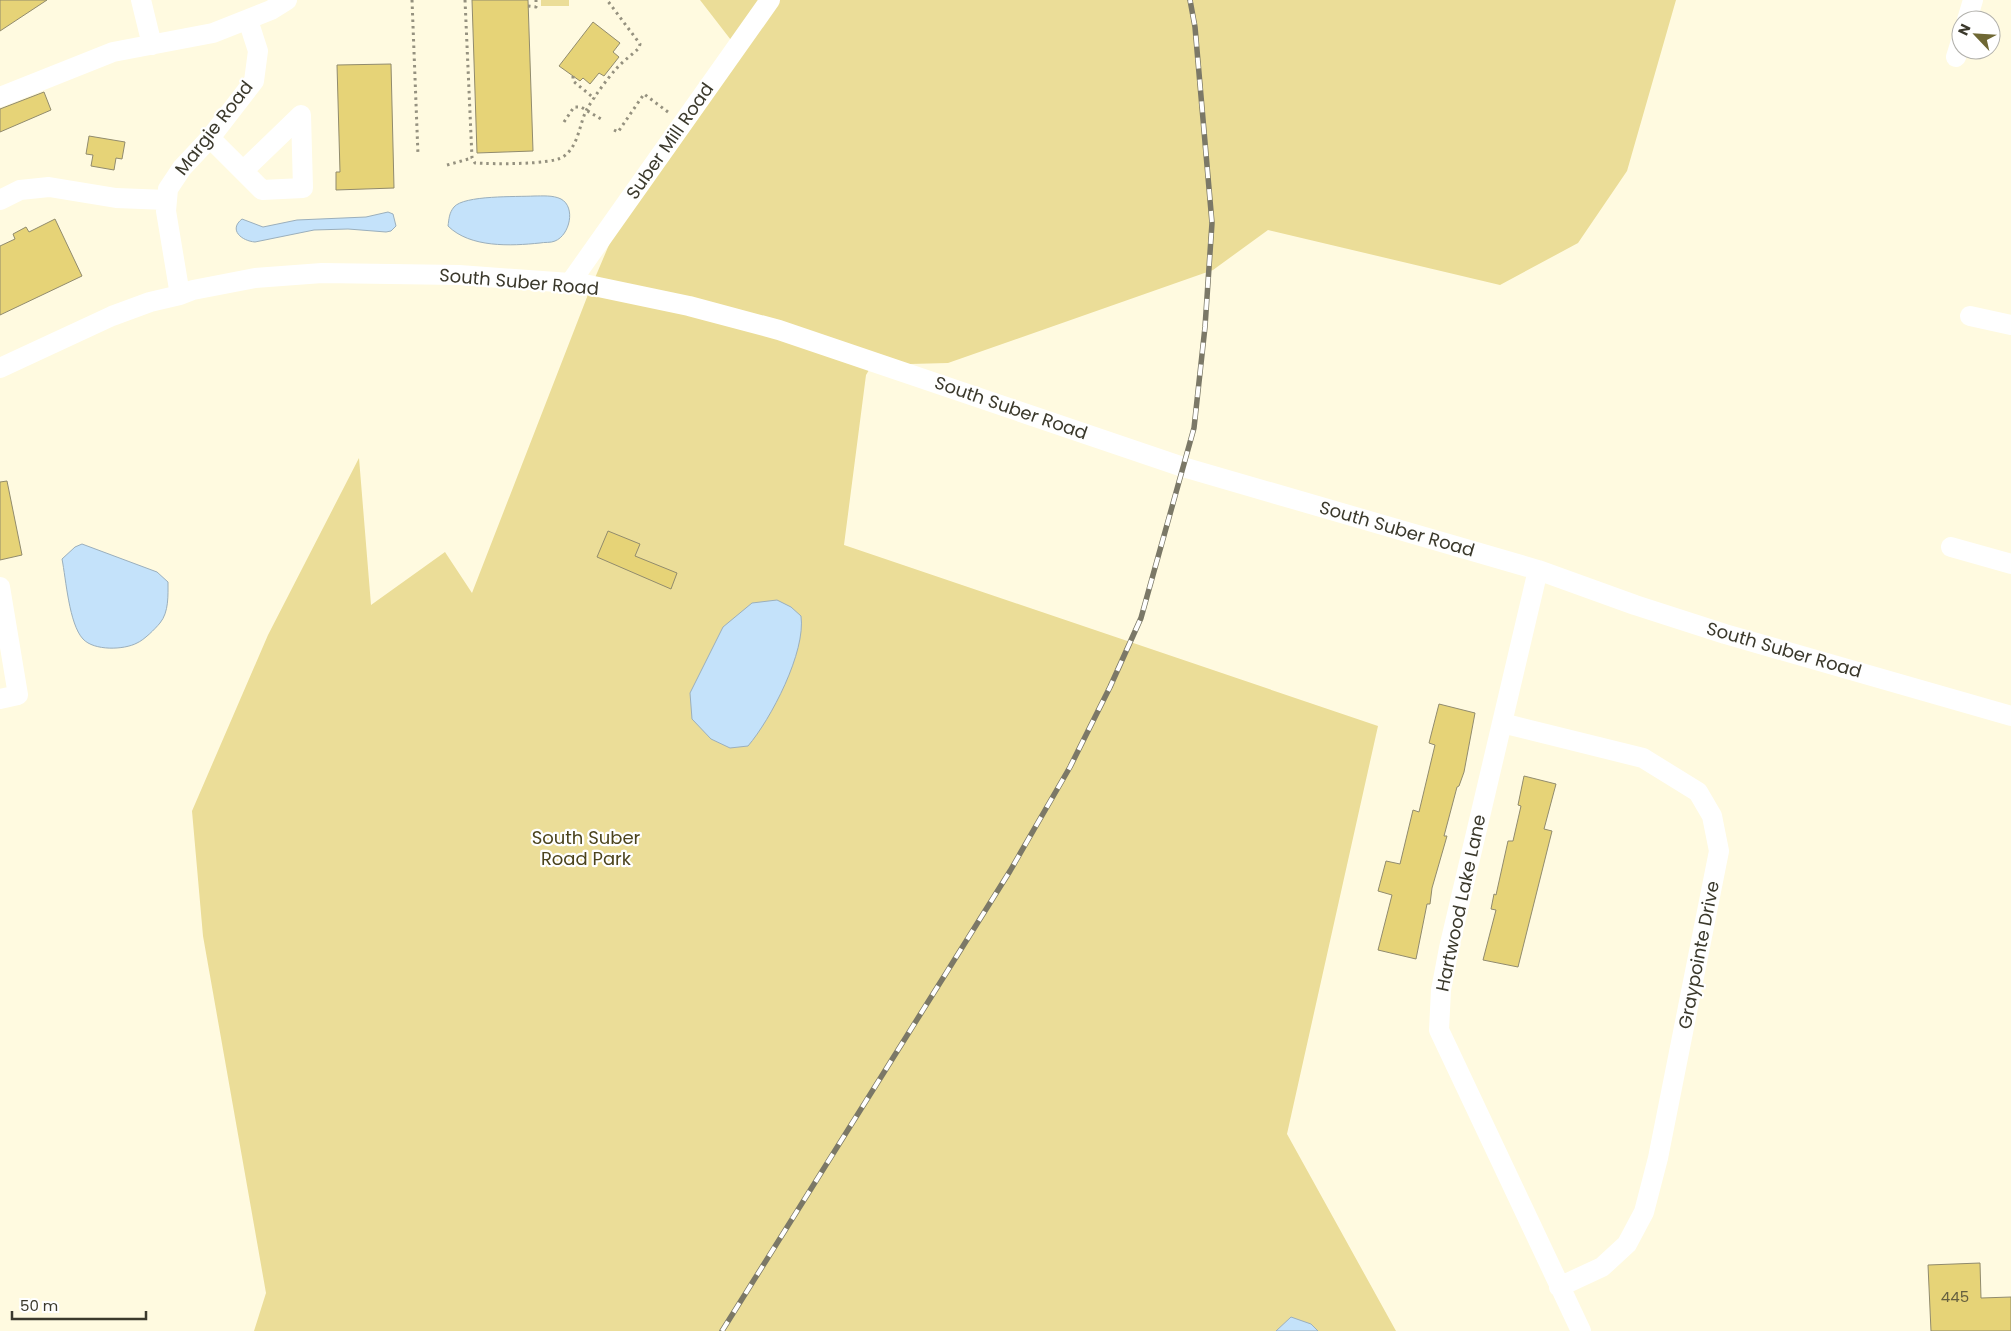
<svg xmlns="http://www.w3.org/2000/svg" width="2011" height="1331" viewBox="0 0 2011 1331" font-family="Poppins,sans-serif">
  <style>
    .green { fill: #ebdd98 }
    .water { fill: #c4e2fa; stroke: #9bafbc }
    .building { fill: #e6d377; stroke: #918b6d }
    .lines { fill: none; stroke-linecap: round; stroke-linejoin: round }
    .path { stroke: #95917f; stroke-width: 3; stroke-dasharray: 2.5 4; stroke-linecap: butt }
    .minor { stroke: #fff; stroke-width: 20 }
    .rail-casing { stroke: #7b7867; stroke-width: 5.5 }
    .rail { stroke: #fff; stroke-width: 4; stroke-dasharray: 11; stroke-linecap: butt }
    .labels { text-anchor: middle; stroke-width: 4.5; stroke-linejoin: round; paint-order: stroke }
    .number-label { font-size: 15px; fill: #66603f }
    .street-label { font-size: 18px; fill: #3b392c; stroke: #fff }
    .park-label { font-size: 18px; fill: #4c441d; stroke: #fff }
  </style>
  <rect width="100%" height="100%" fill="#fffae0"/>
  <!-- green -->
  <path class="green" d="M541,0H569V6H541Z
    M700,0H1676L1627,171L1578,243L1500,285L1268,230L1213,270L948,363L872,365L866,375L844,545L1378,726L1287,1134L1396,1331H254L266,1293L203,936L192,811L268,635L359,458L371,605L445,552L472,593L589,292L614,233L741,53Z"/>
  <!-- water -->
  <path class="water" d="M534,196C542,196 553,195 561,199C576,207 570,235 555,241C551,243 544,242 540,243C511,246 470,248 448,226C449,219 449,213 454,207C464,195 517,197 534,196Z
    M388,212L393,214L396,226L391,231L386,232L348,229L314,230L255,242C242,241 228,230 242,219L263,227L297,220L366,217Z
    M82,544L157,572L168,582C168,595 169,612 160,623C155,629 144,640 137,643C124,650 94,651 83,639C69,624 66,579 62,559L75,547Z
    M777,600L791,607L801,616C806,652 771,719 748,746L730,748L711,739L692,719L690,693L723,627L752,603Z
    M1291,1317L1311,1324L1318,1331H1276Z"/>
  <!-- building -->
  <path class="building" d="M0,0H47L0,31Z
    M472,0H528L533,151L477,153Z
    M593,22L620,43L613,52L619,57L604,76L599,73L590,84L583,78L580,81L559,66Z
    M391,64L394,188L336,190V172H340L337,65Z
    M44,92L51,110L0,132V109Z
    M89,136L125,142L122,159L116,158L114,170L91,166L93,155L86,154Z
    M55,219L82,276L0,315V246L15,239L13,234L26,227L29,232Z
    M7,481L22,555L0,560V482Z
    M608,531L640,544L635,556L677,573L671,589L597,557Z
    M1439,704L1475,713L1464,772L1459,786L1457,787L1444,836H1447L1432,888L1430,904H1427L1416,959L1378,950L1392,895L1378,891L1386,861L1400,864L1413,810L1419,812L1435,745L1429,743Z
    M1524,776L1556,784L1544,829L1552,831L1518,967L1483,960L1496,910L1491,909L1494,894L1496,895L1508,841H1513L1521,806L1518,805Z
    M1980,1263L1981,1298L2011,1297V1331H1931L1928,1265Z"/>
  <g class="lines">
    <!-- path -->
    <path class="path" d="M412,0L418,155
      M465,0L472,158L475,163C492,164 550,165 563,157C579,146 579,124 587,109C594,97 607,79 616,69C623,61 632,55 639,48L640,44L607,0
      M528,6L536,7V0
      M573,76V81L595,99
      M564,122L574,107H581L601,119
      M614,130L618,132L644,94L668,112
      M447,165L472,158"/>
    <!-- minor -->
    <path class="minor" d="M141,0L152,45
      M1967,20L1973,0
      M1956,57L1961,41
      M0,97L113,52L213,33L271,10L287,0
      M210,138L262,190L303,188L301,115L243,171
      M0,200L20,190L49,187L116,198L167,200
      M570,283L770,0
      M180,295L166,211L168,189L182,168L210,138L254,81L258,51L248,20
      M1970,316L2011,325
      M0,368L112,316L150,302L180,295L193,290L255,278L322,273L459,275L584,284L689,306L779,330L1183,467L1538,570L1635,605L1725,634L2011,716
      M1951,547L2011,564
      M1538,570L1449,948L1441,990L1439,1030L1581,1331
      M0,587L18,695L0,699
      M1502,723L1643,758L1698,792L1712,816L1719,851L1658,1158L1644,1212L1627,1244L1602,1267L1559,1287"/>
    <!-- rail casing -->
    <g class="rail-casing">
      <path id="rail" d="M722,1331L1010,871L1070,767L1110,687L1141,618L1194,428L1205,327L1212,223L1195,27L1190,0"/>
    </g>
    <!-- rail -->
    <use href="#rail" class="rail"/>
  </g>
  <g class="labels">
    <!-- number labels -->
    <g class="number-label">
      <text x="1955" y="1302">445</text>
    </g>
    <!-- street labels -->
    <g class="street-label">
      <text transform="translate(214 128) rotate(-52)" y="6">Margie Road</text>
      <text transform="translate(670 141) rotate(-55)" y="6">Suber Mill Road</text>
      <text transform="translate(519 282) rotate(5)" y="6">South Suber Road</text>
      <text transform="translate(1011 408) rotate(19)" y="6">South Suber Road</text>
      <text transform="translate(1397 529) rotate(16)" y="6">South Suber Road</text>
      <text transform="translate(1784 650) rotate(16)" y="6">South Suber Road</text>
      <text transform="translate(1461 903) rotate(-78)" y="6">Hartwood Lake Lane</text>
      <text transform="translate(1699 955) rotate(-79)" y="6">Graypointe Drive</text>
    </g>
    <!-- park labels -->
    <g class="park-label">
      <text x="586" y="844">South Suber<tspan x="586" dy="21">Road Park</tspan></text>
    </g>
  </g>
  <!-- north arrow -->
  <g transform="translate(1976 35) rotate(295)"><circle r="24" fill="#ffffff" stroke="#b1b0ab"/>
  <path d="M0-4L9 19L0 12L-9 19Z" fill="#6f6834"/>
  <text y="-8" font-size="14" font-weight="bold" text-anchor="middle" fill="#3b392c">N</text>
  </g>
  <!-- scale -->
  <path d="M12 1311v8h134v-8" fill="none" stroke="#3b392c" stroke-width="2.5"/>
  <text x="20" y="1311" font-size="15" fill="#3b392c" stroke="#ffffff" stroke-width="4" paint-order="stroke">50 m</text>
</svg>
